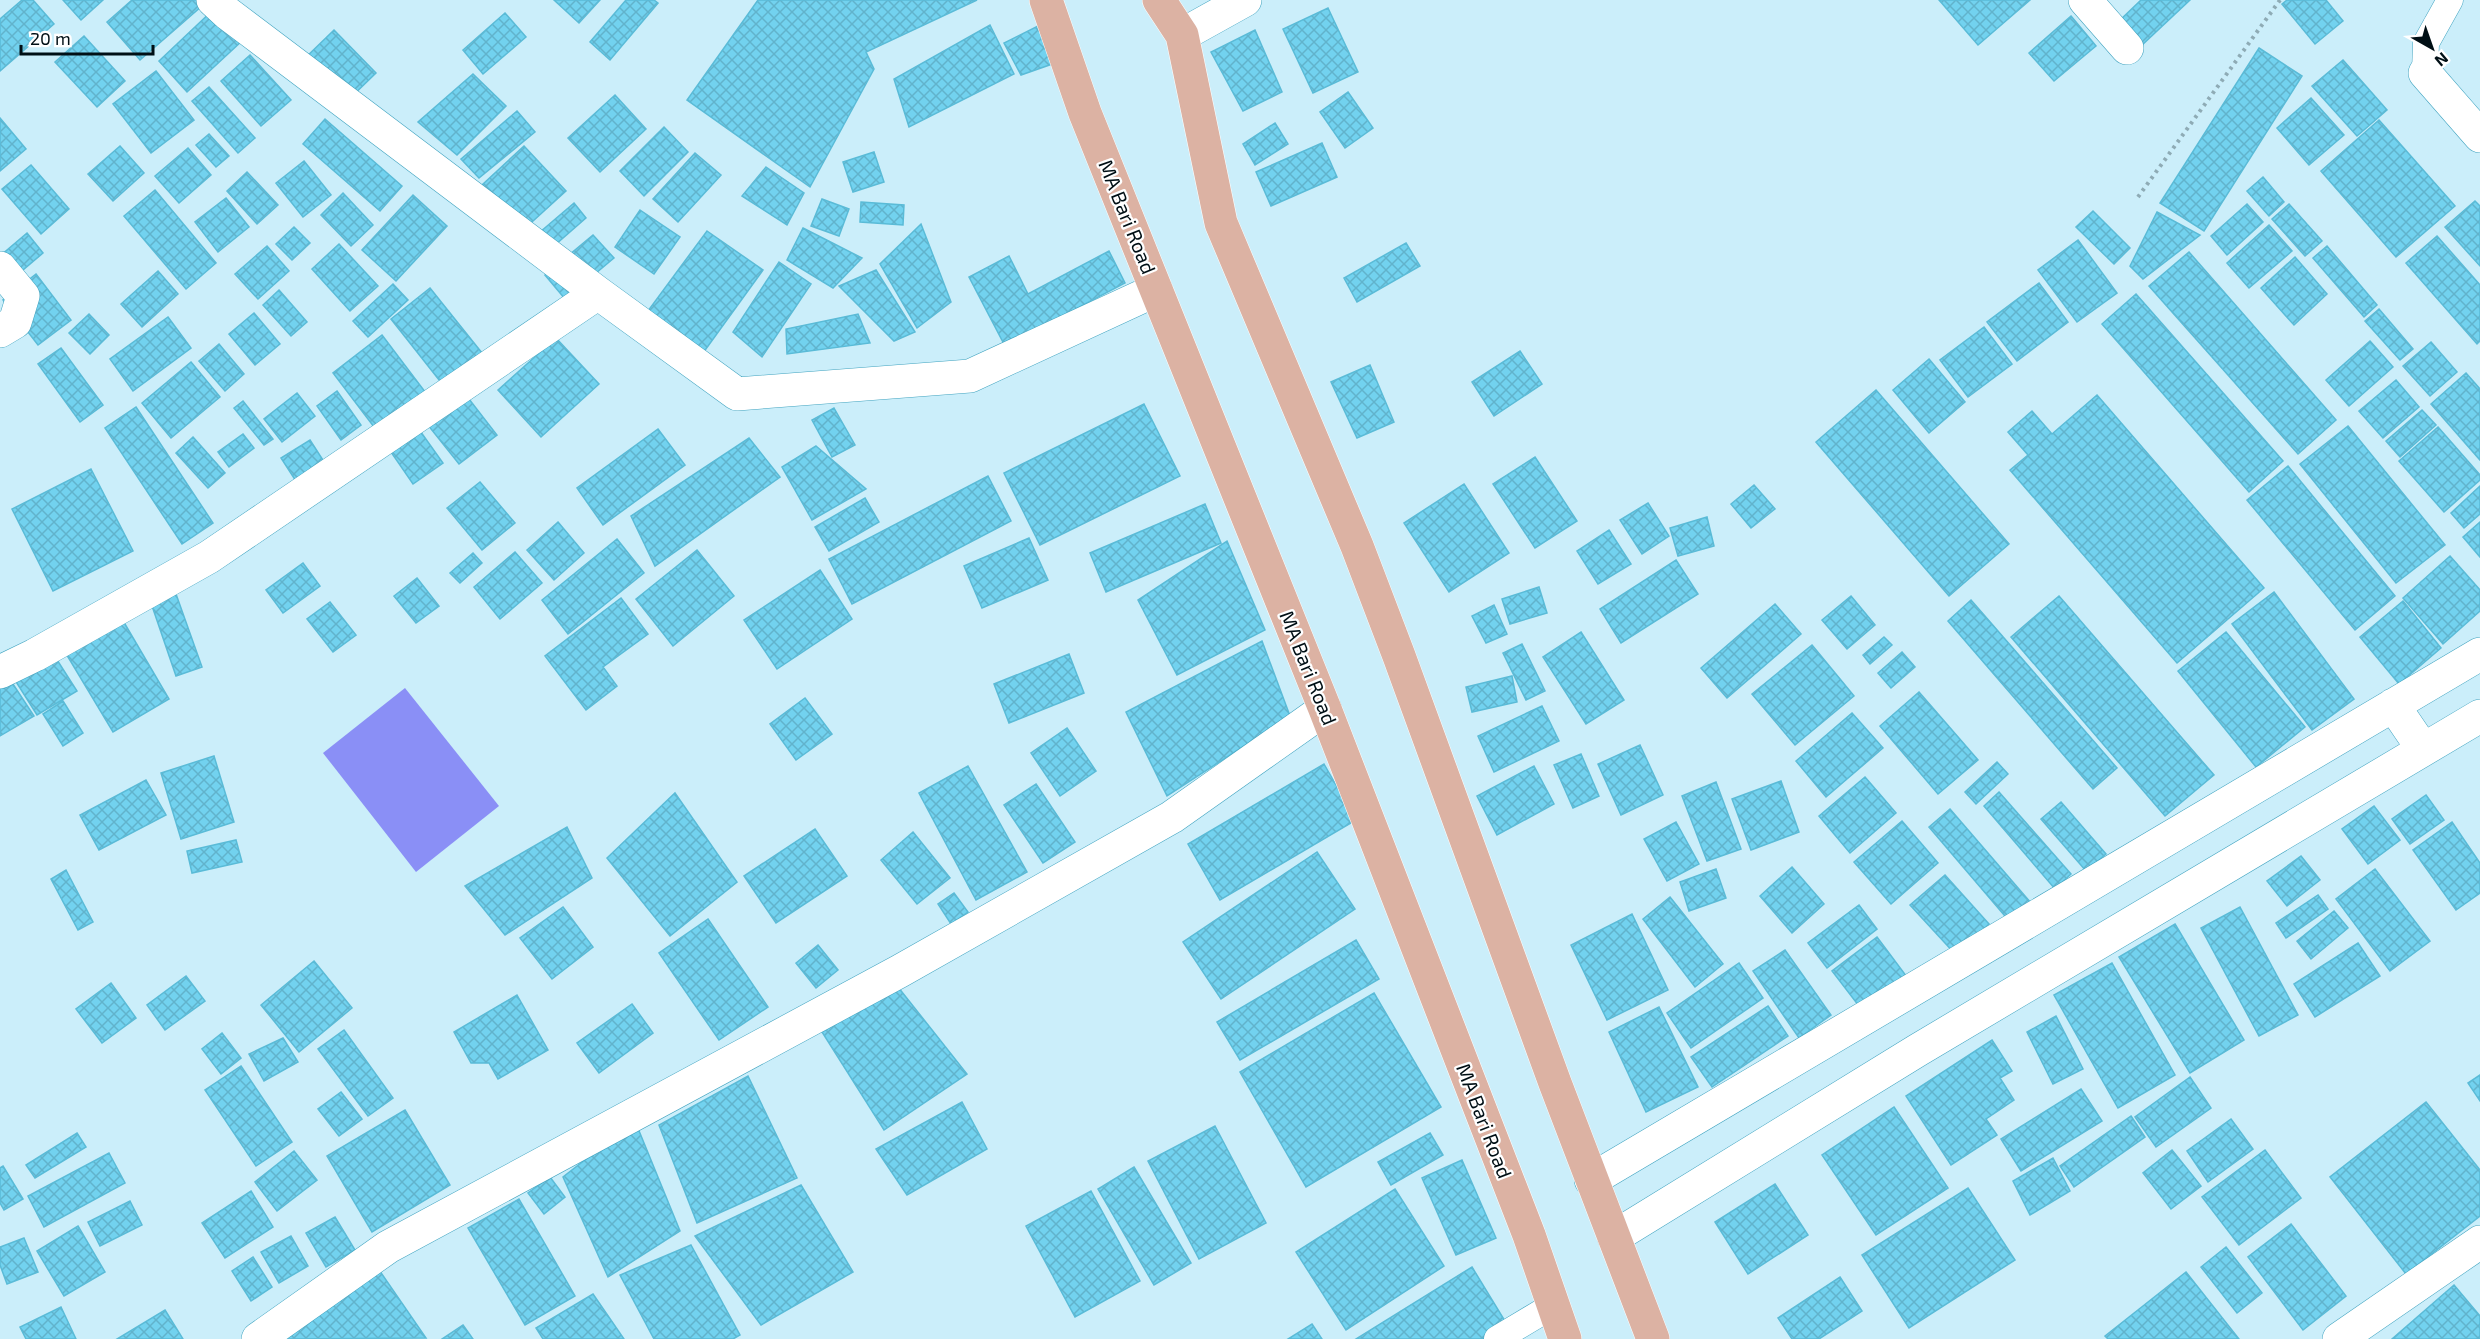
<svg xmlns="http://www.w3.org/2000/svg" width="2480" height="1339" viewBox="0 0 2480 1339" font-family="'Exo 2',sans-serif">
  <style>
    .water { fill: #8a8ff6 }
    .building { fill: url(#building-cross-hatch); stroke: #5abbd7; stroke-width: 1.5 }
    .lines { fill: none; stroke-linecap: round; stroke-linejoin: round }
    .service-casing { stroke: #41a4c0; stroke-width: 27 }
    .minor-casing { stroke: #41a4c0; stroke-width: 34 }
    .primary-casing { stroke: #fff; stroke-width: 34 }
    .path { stroke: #8eabb5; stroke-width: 4; stroke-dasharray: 3 4.5; stroke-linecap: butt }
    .service { stroke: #fff; stroke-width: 26 }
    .minor { stroke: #fff; stroke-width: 33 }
    .primary { stroke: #dcb2a3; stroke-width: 33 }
    .labels { text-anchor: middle; stroke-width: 4.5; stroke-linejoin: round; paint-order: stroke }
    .street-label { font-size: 20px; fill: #000f15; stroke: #fff }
  </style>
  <defs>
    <pattern id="building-cross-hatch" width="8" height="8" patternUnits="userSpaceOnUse" patternTransform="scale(1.5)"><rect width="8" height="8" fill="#72d2ef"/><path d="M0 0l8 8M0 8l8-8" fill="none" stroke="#61b3cc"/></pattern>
  </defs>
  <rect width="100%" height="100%" fill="#cbeefa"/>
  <!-- water -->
  <path class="water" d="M405,688L499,806L416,872L323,753Z"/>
  <!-- building -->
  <path class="building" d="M22,0H33L54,24L0,71V19Z
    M63,0H103L81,20Z
    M132,0H197L202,6L140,60L107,22Z
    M554,0H600L579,23Z
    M626,0H654L658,3L610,60L590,42Z
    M758,0H977L866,52L874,69L810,187L687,100Z
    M1939,0H2030L1978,45Z
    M2141,0H2190L2140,47L2117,23Z
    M2287,0H2326L2343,21L2315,44L2282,4Z
    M215,8L243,40L187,92L159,61Z
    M1328,8L1358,72L1313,93L1283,29Z
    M505,13L526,37L483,74L463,50Z
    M2071,16L2096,46L2054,81L2029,53Z
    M990,25L1014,74L909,127L894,79Z
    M1040,25L1058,62L1021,75L1004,43Z
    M334,30L376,73L342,106L300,63Z
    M1255,30L1282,92L1243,111L1211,52Z
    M84,36L125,81L97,107L55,62Z
    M2259,48L2302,76L2204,231L2160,203Z
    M250,55L291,100L261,126L221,81Z
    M2343,60L2387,110L2357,136L2312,86Z
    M156,71L194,120L151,153L113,104Z
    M473,74L506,106L457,155L418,122Z
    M209,87L255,138L238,153L192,101Z
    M1348,92L1373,128L1345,148L1320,112Z
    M615,95L646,129L600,172L568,138Z
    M2311,98L2344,135L2309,165L2277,128Z
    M517,111L535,132L479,178L461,159Z
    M0,118L26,149L0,171Z
    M325,119L402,186L380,211L303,144Z
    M2379,120L2455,206L2396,257L2321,171Z
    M1275,123L1288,144L1255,165L1243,144Z
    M664,127L688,152L644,196L620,171Z
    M209,134L229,156L216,167L196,145Z
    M1322,143L1337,177L1271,206L1256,172Z
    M120,146L144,173L113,201L88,174Z
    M524,146L566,191L510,242L469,197Z
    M188,148L211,175L179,203L155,176Z
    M874,152L884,182L853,192L843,162Z
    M695,153L721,175L678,222L653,199Z
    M304,161L331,195L303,217L276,183Z
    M31,165L69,209L41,234L2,189Z
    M766,167L804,193L787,225L742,196Z
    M247,172L278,205L257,224L227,191Z
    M2263,177L2284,202L2269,216L2247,191Z
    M155,190L216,263L186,289L124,216Z
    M343,193L373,225L351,246L321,215Z
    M413,195L447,226L396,281L362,250Z
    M226,198L249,227L218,252L195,222Z
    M822,199L849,209L839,236L811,226Z
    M2475,201L2480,206V266L2445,227Z
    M861,202L904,205L903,225L860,222Z
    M574,203L586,218L539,259L526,244Z
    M2247,204L2263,222L2227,255L2211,236Z
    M2289,204L2322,241L2305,256L2272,219Z
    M640,210L680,237L654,274L615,247Z
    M2093,211L2130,248L2114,264L2076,227Z
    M2157,212L2200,235L2143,279L2130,266Z
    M921,224L951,302L917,328L880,264Z
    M2269,225L2292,251L2249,288L2227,263Z
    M294,227L310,243L292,260L276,244Z
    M803,228L862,258L833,288L787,260Z
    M707,231L763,270L698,360L642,319Z
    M27,233L43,253L10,281L0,256Z
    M593,235L614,258L565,299L545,275Z
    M2437,236L2480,285V341L2477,344L2406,263Z
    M2078,240L2117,293L2077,322L2038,270Z
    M1406,243L1420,266L1357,302L1344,278Z
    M339,244L378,286L350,311L312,269Z
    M267,246L289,271L258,299L235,274Z
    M2327,246L2377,305L2364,317L2313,258Z
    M1109,251L1125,283L1005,346L969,277L1009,256L1028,294Z
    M2189,252L2336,420L2298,454L2149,286Z
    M2295,257L2327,294L2294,325L2261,288Z
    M779,262L811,284L762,357L733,332Z
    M876,270L915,332L894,341L839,286Z
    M158,271L178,294L142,327L121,304Z
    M36,274L71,320L38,345L3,300Z
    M2039,283L2068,322L2017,361L1987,322Z
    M393,284L408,300L368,337L353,321Z
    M430,288L482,353L443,385L391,319Z
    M279,290L307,322L291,336L263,305Z
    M2136,294L2283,461L2249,492L2102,324Z
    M2379,309L2413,349L2400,360L2365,321Z
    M254,313L280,344L255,365L229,334Z
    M89,314L109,335L90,354L69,333Z
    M858,314L870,343L787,354L786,329Z
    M168,317L191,348L133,391L110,359Z
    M1984,327L2012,364L1968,397L1940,360Z
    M382,335L426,393L377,431L333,373Z
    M556,338L599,384L541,437L498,390Z
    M2370,341L2393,367L2349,406L2326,380Z
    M2431,342L2457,372L2430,396L2403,366Z
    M219,344L244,374L225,391L199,361Z
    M61,348L103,405L80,422L38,364Z
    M1520,351L1542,384L1494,416L1472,382Z
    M1929,359L1965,402L1929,433L1893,390Z
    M191,362L220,397L171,438L142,403Z
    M1370,365L1394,422L1357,438L1331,382Z
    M2466,373L2480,389V460L2431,404Z
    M2396,380L2419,407L2383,438L2359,411Z
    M462,390L497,435L459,464L423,419Z
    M1876,390L2009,544L1949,596L1816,442Z
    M337,391L361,425L341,440L317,406Z
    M297,393L315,416L282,442L264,419Z
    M2097,395L2264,588L2177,663L2010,470L2028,455L2008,432L2032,411L2052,434Z
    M243,401L273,439L264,445L234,408Z
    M1144,404L1180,476L1040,545L1004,473Z
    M136,407L213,523L182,544L105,428Z
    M834,408L855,445L832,457L812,420Z
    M2422,410L2436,425L2400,457L2386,441Z
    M413,421L443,463L413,484L384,442Z
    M2348,426L2445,545L2396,583L2300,464Z
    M2438,427L2480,475V480L2444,512L2399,461Z
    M658,429L685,465L603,525L577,488Z
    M243,434L254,448L229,467L218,452Z
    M193,437L225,473L208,488L176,453Z
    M749,438L780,477L655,566L631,516Z
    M310,440L330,471L301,489L281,458Z
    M816,446L866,489L812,520L782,467Z
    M1535,457L1577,521L1535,548L1493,484Z
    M2288,466L2395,596L2355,630L2247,500Z
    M91,469L133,551L53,591L12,509Z
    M988,476L1011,521L852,604L829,559Z
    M480,482L515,523L482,550L447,508Z
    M1464,484L1509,553L1449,592L1404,523Z
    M1754,485L1775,509L1751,528L1731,504Z
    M2480,486V514L2464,528L2451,513Z
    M865,498L879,522L829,551L815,527Z
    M1648,503L1669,536L1642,554L1620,520Z
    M1205,504L1221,543L1106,592L1090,553Z
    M1707,517L1714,546L1678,556L1670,528Z
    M558,522L584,553L554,580L527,550Z
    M2480,522V557L2463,537Z
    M1609,530L1631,564L1598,584L1577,551Z
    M1029,538L1048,580L982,608L964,566Z
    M617,539L644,573L568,634L542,600Z
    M1227,541L1265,630L1177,675L1138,600Z
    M697,550L734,596L673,646L636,599Z
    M515,552L542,583L500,619L474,587Z
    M473,553L482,563L460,583L450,573Z
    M2450,556L2480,590V611L2443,644L2403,598Z
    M1676,560L1698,594L1621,643L1600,609Z
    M303,563L320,586L283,613L266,590Z
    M820,570L852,619L777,669L744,620Z
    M417,578L439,606L416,623L394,596Z
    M1539,587L1547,613L1510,624L1502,599Z
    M2274,592L2354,699L2312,730L2232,624Z
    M176,594L202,667L176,676L151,603Z
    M1851,596L1875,625L1847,649L1822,620Z
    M2059,596L2214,775L2165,816L2011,637Z
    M621,598L648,634L603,667L617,686L586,710L545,656Z
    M1971,600L2117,768L2093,789L1948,621Z
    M2403,601L2441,648L2399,684L2360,637Z
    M330,602L356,635L333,652L307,619Z
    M1775,604L1801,634L1727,698L1701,668Z
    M1494,605L1507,634L1486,643L1472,616Z
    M122,619L169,699L113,732L65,652Z
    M1581,632L1624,700L1586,724L1543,657Z
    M2226,632L2305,727L2256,767L2178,671Z
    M1884,637L1892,645L1870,664L1863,655Z
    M1262,641L1290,716L1167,796L1126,712Z
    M1522,644L1545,691L1526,700L1503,653Z
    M1812,645L1854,696L1795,745L1752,694Z
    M52,652L77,691L37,715L13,677Z
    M1902,652L1915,667L1891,688L1878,673Z
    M1069,654L1084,693L1009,723L994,684Z
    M1512,676L1517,702L1472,712L1466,687Z
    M9,678L34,716L0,736V684Z
    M1919,692L1978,760L1938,794L1880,726Z
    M805,698L832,734L796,760L770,724Z
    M63,701L83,733L63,746L43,714Z
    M1542,706L1559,741L1494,772L1478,736Z
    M1852,713L1883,748L1826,797L1796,761Z
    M1067,728L1096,771L1060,796L1031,753Z
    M1640,745L1663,795L1621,815L1598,764Z
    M1581,754L1599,796L1573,808L1554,765Z
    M214,756L234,822L181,839L161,773Z
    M1997,762L2008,774L1976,804L1965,792Z
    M1324,764L1356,820L1220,900L1188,844Z
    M968,766L1027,872L976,900L919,793Z
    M1534,766L1554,804L1497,835L1477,796Z
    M1865,777L1896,813L1850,853L1819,816Z
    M146,780L166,815L99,850L80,815Z
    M1781,781L1799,832L1751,850L1732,799Z
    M1716,782L1741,849L1707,861L1682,796Z
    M1036,784L1075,842L1043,863L1004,805Z
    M1999,792L2071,874L2055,889L1984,806Z
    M675,793L737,882L670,936L607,858Z
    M2426,795L2444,820L2410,844L2392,819Z
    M2061,802L2106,854L2086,871L2041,819Z
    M2374,806L2400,840L2368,864L2342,829Z
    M1950,809L2031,903L2010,922L1929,827Z
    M1902,821L1938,863L1891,904L1854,862Z
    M1676,822L1699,864L1667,881L1644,839Z
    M2452,822L2480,863V893L2456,910L2413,850Z
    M567,827L592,878L505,935L465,886Z
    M815,829L847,876L776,923L744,876Z
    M913,832L950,878L917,904L881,860Z
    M236,840L242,862L192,873L187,851Z
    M1317,852L1355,909L1221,999L1183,942Z
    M2301,856L2320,880L2287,906L2267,881Z
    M1792,867L1824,904L1792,933L1760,896Z
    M1716,869L1726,898L1689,911L1680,882Z
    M2375,869L2430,941L2390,971L2336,899Z
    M66,870L93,922L78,930L51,879Z
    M1945,875L1989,924L1956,955L1910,905Z
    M954,893L968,912L951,924L938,904Z
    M2318,895L2328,909L2286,938L2276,923Z
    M1670,897L1723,964L1695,987L1643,919Z
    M1859,905L1877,929L1827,968L1808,943Z
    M563,907L593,947L552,979L520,938Z
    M2240,907L2298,1015L2259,1036L2201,928Z
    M2334,911L2348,928L2311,959L2297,941Z
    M1632,914L1668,990L1607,1020L1571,945Z
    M708,919L768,1007L719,1040L659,953Z
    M2175,924L2244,1040L2190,1073L2119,957Z
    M1877,937L1907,977L1862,1010L1832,971Z
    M1356,940L1379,979L1240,1060L1217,1022Z
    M2358,943L2380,976L2315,1017L2294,984Z
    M818,945L838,970L816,988L796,963Z
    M1785,950L1831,1015L1799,1038L1753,971Z
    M314,961L352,1008L299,1052L261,1005Z
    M1739,963L1763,998L1691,1048L1667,1013Z
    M2112,963L2175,1075L2118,1108L2054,995Z
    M186,976L205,1001L165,1030L147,1005Z
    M111,983L136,1018L102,1043L76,1009Z
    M898,987L967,1074L884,1130L822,1032Z
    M1374,993L1441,1107L1306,1187L1240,1072Z
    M517,995L548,1050L498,1079L489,1063H471L454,1032Z
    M632,1004L653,1033L599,1073L577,1043Z
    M1768,1006L1788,1036L1712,1087L1691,1057Z
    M1659,1007L1698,1087L1646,1112L1609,1032Z
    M2056,1016L2083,1069L2053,1084L2027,1032Z
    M344,1030L393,1098L368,1116L318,1049Z
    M222,1033L241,1058L221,1074L202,1049Z
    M283,1038L298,1062L264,1081L249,1054Z
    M1992,1040L2012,1071L2000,1078L2014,1100L1986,1119L1997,1135L1951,1165L1906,1096Z
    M241,1066L292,1142L256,1166L205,1090Z
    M2480,1075V1101L2468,1083Z
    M748,1076L797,1178L697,1223L659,1125Z
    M2190,1077L2211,1108L2156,1147L2135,1117Z
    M2081,1089L2102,1121L2021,1171L2001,1139Z
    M341,1092L362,1119L339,1136L318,1109Z
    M962,1102L987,1149L907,1195L876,1149Z
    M2426,1102L2480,1170V1216L2406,1274L2330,1177Z
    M1894,1107L1948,1188L1876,1235L1822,1155Z
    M405,1110L450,1185L372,1232L327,1156Z
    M2131,1116L2145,1137L2074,1187L2060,1166Z
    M2231,1119L2253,1149L2208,1182L2187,1151Z
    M635,1121L680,1231L608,1277L563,1177Z
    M1215,1126L1266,1223L1199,1259L1148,1161Z
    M77,1133L86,1147L35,1178L26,1165Z
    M1430,1133L1443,1155L1391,1185L1378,1162Z
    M2172,1150L2201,1186L2171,1209L2143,1173Z
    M2265,1150L2301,1198L2239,1245L2202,1197Z
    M294,1151L317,1180L277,1211L255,1182Z
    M109,1153L125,1183L44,1227L28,1196Z
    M2053,1158L2070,1191L2030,1215L2013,1181Z
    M1462,1160L1496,1238L1456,1255L1422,1178Z
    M3,1166L23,1199L4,1210L0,1203V1168Z
    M1134,1167L1191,1263L1154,1285L1098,1189Z
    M550,1177L565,1197L544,1214L528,1193Z
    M1775,1184L1808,1235L1748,1274L1715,1222Z
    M801,1185L853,1272L761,1325L695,1236Z
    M1968,1188L2015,1260L1909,1328L1862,1255Z
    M1395,1189L1444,1266L1346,1330L1296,1252Z
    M251,1191L273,1227L225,1258L202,1223Z
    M1091,1191L1140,1281L1075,1317L1026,1226Z
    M519,1199L575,1296L525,1325L468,1228Z
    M130,1201L142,1225L100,1246L88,1222Z
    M335,1217L355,1250L326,1267L306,1233Z
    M2291,1224L2346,1296L2303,1330L2248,1257Z
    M78,1226L105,1272L64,1296L37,1251Z
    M291,1236L308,1266L279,1283L261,1252Z
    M24,1238L38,1272L7,1284L0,1265V1247Z
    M691,1245L740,1335L733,1339H654L620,1275Z
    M2226,1247L2262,1293L2237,1313L2201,1267Z
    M253,1257L272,1287L251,1301L232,1271Z
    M375,1264L426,1338L283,1339Z
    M1472,1267L1508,1326L1486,1339H1356Z
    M2186,1272L2239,1339H2108L2105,1336Z
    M1840,1277L1862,1311L1819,1339H1792L1778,1318Z
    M2454,1285L2480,1316V1339H2392Z
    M593,1294L624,1339H543L536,1328Z
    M61,1307L76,1339H26L20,1327Z
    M165,1310L183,1339H117Z
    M1312,1324L1322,1339H1288Z
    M463,1325L473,1339H442Z"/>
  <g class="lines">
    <!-- service casing -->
    <g class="service-casing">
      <path id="service" d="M2425,73L2426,43L2450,0
        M1497,1339L1552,1306"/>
    </g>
    <!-- minor casing -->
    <g class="minor-casing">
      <path id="minor" d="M213,0L227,13L598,293L737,394L970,376L1156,290
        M2085,0L2127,48
        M1182,35L1245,0
        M2425,73L2480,136
        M0,268L23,296L15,322L0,331
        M0,672L35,655L209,557L598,293
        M2393,705L2423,749
        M1591,1180L2480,654
        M1614,1237L1918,1050L2480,716
        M258,1339L388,1247L900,971L1172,817L1325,709
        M2339,1339L2480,1242"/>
    </g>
    <!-- primary casing -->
    <g class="primary-casing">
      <path id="primary" d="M1046,0L1085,113L1325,709L1529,1235L1565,1339
        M1159,0L1182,35L1221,223L1357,546L1399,656L1555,1083L1653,1339"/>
    </g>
    <!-- path -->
    <path class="path" d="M2138,197L2280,0"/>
    <!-- service -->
    <use href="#service" class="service"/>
    <!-- minor -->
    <use href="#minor" class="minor"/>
    <!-- primary -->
    <use href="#primary" class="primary"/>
  </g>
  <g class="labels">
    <!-- street labels -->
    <g class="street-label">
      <text transform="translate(1127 217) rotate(68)" y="7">MA Bari Road</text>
      <text transform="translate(1308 668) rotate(68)" y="7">MA Bari Road</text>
      <text transform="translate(1484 1121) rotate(69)" y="7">MA Bari Road</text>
    </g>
  </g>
  <!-- north arrow -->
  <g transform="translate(2432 48) rotate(140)" stroke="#ffffff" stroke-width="4.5" paint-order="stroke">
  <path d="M0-4.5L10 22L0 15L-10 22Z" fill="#000f15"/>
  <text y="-9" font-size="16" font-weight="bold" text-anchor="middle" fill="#000f15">N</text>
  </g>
  <!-- scale -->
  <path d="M21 45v9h132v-9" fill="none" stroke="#000f15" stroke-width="3"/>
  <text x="30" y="45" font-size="18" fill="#000f15" stroke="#ffffff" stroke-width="4.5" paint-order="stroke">20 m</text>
</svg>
